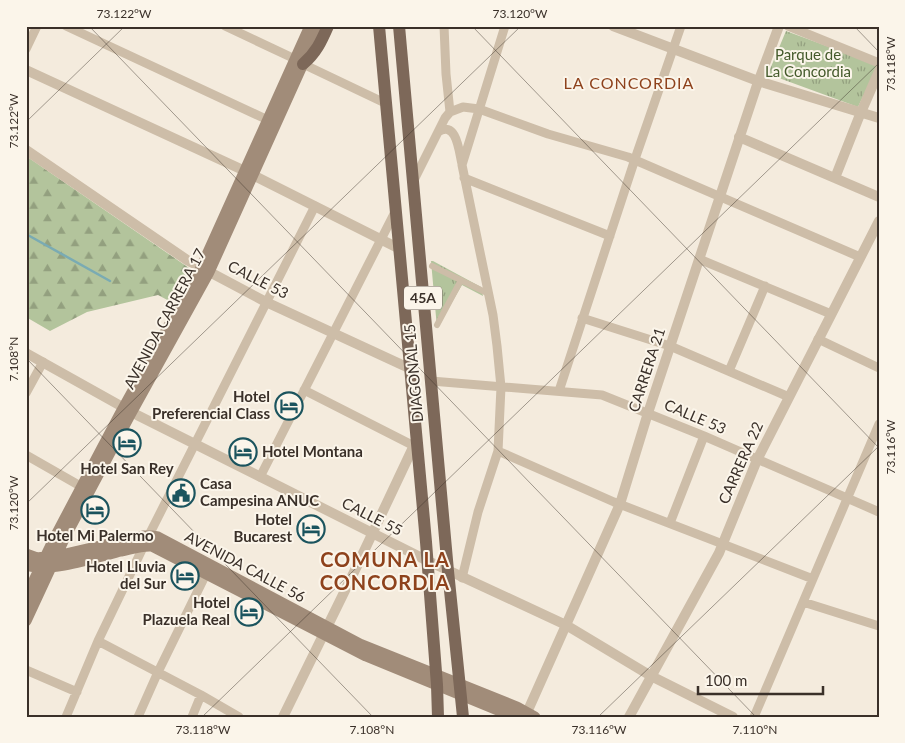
<svg xmlns="http://www.w3.org/2000/svg" width="905" height="743" viewBox="0 0 905 743" font-family="Lato,sans-serif">
  <style>
    .forest { fill: url(#forest-firs) }
    .park { fill: url(#park-tufts) }
    .lines { fill: none; stroke-linecap: round; stroke-linejoin: round }
    .stream { stroke: #7aabb3; stroke-width: 2.5 }
    .pedestrian { stroke: #cdbda8; stroke-width: 6 }
    .minor { stroke: #cdbda8; stroke-width: 9 }
    .tertiary { stroke: #cdbda8; stroke-width: 10 }
    .secondary { stroke: #a18c79; stroke-width: 11 }
    .primary { stroke: #7d6859; stroke-width: 12 }
    .ticks { fill: none; stroke: #3a3029; stroke-width: 1; stroke-opacity: 0.45 }
    .labels { text-anchor: middle; stroke-width: 4; stroke-linejoin: round; paint-order: stroke }
    .shield { fill: #fbf5ea; stroke: #746b63; stroke-width: 1 }
    .shield-label { font-size: 14px; font-weight: bold; fill: #3a3029 }
    .park-label { font-size: 15px; fill: #445a2b; stroke: #fbf5ea }
    .street-label { font-size: 15px; fill: #3a3029; stroke: #fbf5ea }
    .poi-label { font-size: 15px; font-weight: bold; fill: #3a3029; stroke: #fbf5ea; text-anchor: end }
    .neighbourhood-label { font-size: 16px; letter-spacing: 1px; fill: #8e421c; stroke: #fbf5ea }
    .district-label { font-size: 20px; font-weight: bold; letter-spacing: 1px; fill: #8e421c; stroke: #fbf5ea }
    .neatline { fill: none; stroke: #3a3029; stroke-width: 2 }
    .ticks-label { font-size: 12px; text-anchor: middle; fill: #3a3029 }
  </style>
  <defs>
    <pattern id="forest-firs" width="22" height="20" patternUnits="userSpaceOnUse" patternTransform="scale(1.25)"><rect width="22" height="20" fill="#b3c49c"/><path d="M5 1l3.5 6h-7zM16 11l3.5 6h-7z" fill="#93a07f"/></pattern>
    <pattern id="park-tufts" width="24" height="20" patternUnits="userSpaceOnUse" patternTransform="scale(1.25)"><rect width="24" height="20" fill="#b3c49c"/><path d="M3 7l-1-3M5 7V3M7 7l1-3M15 17l-1-3M17 17v-4M19 17l1-3" fill="none" stroke="#93a07f"/></pattern>
  </defs>
  <rect width="100%" height="100%" fill="#f4ebdd"/>
  <!-- forest -->
  <path class="forest" d="M26,156L192,270L173,303L158,295L87,312L50,331L26,317Z"/>
  <!-- park -->
  <path class="park" d="M786,31L878,65L858,107L768,74Z
    M431,261H433L481,287L483,296L462,285L437,328Z"/>
  <g class="lines">
    <!-- stream -->
    <path class="stream" d="M26,234L110,281"/>
    <!-- pedestrian -->
    <path class="pedestrian" d="M432,266L489,294
      M437,325L461,280"/>
    <!-- minor -->
    <path class="minor" d="M66,26L268,120
      M225,26L295,59
      M788,26L879,63
      M26,49L37,26
      M303,64L387,104
      M450,112L463,107L479,109L548,134L628,157L860,257
      M438,132C457,120 459,152 462,164
      M464,178L610,236
      M413,182L445,118L450,112L446,74L444,26
      M699,259L831,314
      M582,318L670,346L789,397
      M818,339L879,368
      M729,371L765,286
      M431,381L602,395L704,436L879,512
      M304,390L418,448
      M559,391L635,159L681,26
      M26,393L43,362
      M498,451L614,502L813,579
      M26,455L82,487
      M260,477L395,212
      M670,523L704,436
      M462,578L478,512L498,451L501,387L497,346L493,315L462,165L505,26
      M803,602L879,626
      M98,641L201,695L239,717
      M26,670L77,692
      M66,717L98,641L149,535L315,206
      M138,717L158,672L206,574
      M192,717L201,695
      M754,717L879,424"/>
    <!-- tertiary -->
    <path class="tertiary" d="M613,26L758,81L879,118
      M26,70L245,171L400,249
      M739,137L879,197
      M26,150L187,260L266,302L411,369
      M835,178L859,117L879,71
      M26,353L137,415L428,561L566,625L651,676L733,717
      M283,717L357,566L417,439
      M525,717L620,504L648,413L756,88L779,26
      M629,717L719,553L757,460L879,221"/>
    <!-- secondary -->
    <path class="secondary" d="M26,554L37,558L61,555L143,536H152L158,537L360,644L517,707L535,717
      M26,565C49,573 97,557 121,551C131,549 142,545 152,546L366,656L515,717
      M26,597L54,539L120,414L201,268L310,26
      M26,621L65,537L130,415L209,272L320,26"/>
    <!-- primary -->
    <path class="primary" d="M379,26L426,542L437,685L438,717
      M399,26L448,571L463,717
      M303,64C316,53 321,42 328,26"/>
  </g>
  <!-- ticks -->
  <path class="ticks" d="M89,26L756,717M472,26L879,448M854,26L879,52M26,122L125,26M26,358L373,717M26,504L521,26M202,717L879,63M598,717L879,446"/>
  <!-- icons -->
  <defs>
    <g id="hotel-ring" transform="scale(1.4375)"><circle r="9.5" fill="#fbf5ea" stroke="#1b545e" stroke-width="1.5"/><path d="M-6-4.5h1.5V1H6V5H4.5V3h-9V5H-6ZM-4 0a1.8 1.8 0 1 1 3.6 0ZM.5 0V-2.5h3Q6-2.5 6 0Z" fill="#1b545e"/></g>
    <g id="civic-ring" transform="scale(1.4375)"><circle r="9.5" fill="#fbf5ea" stroke="#1b545e" stroke-width="1.5"/><path d="M-.6-6.5H3V-4.5H.6V-3L4-1V1h2V6H-6V1h2V-1L-.6-3ZM-1.2 2.5V6h2.4V2.5Z" fill="#1b545e"/></g>
  </defs>
  <g fill-rule="evenodd">
    <use href="#hotel-ring" x="289" y="406"/>
    <use href="#hotel-ring" x="127" y="443"/>
    <use href="#hotel-ring" x="243" y="452"/>
    <use href="#civic-ring" x="181" y="493"/>
    <use href="#hotel-ring" x="95" y="510"/>
    <use href="#hotel-ring" x="311" y="529"/>
    <use href="#hotel-ring" x="185" y="576"/>
    <use href="#hotel-ring" x="249" y="612"/>
  </g>
  <g class="labels">
    <!-- shield labels -->
    <rect class="shield" x="404" y="286.5" width="38" height="23" rx="4"/>
    <g class="shield-label">
      <text x="423" y="303">45A</text>
    </g>
    <!-- park labels -->
    <g class="park-label">
      <text x="808" y="60">Parque de<tspan x="808" dy="17">La Concordia</tspan></text>
    </g>
    <!-- street labels -->
    <g class="street-label">
      <text transform="translate(258 280) rotate(27)" y="5">CALLE 53</text>
      <text transform="translate(165 319) rotate(-62)" y="5">AVENIDA CARRERA 17</text>
      <text transform="translate(647 370) rotate(-72)" y="5">CARRERA 21</text>
      <text transform="translate(414 373) rotate(-95)" y="5">DIAGONAL 15</text>
      <text transform="translate(695 417) rotate(23)" y="5">CALLE 53</text>
      <text transform="translate(741 463) rotate(-66)" y="5">CARRERA 22</text>
      <text transform="translate(372 517) rotate(27)" y="5">CALLE 55</text>
      <text transform="translate(245 567) rotate(28)" y="5">AVENIDA CALLE 56</text>
    </g>
    <!-- poi labels -->
    <g class="poi-label">
      <text x="270" y="402">Hotel<tspan x="270" dy="17">Preferencial Class</tspan></text>
      <text x="262" y="457" text-anchor="start">Hotel Montana</text>
      <text x="127" y="474" text-anchor="middle">Hotel San Rey</text>
      <text x="200" y="489" text-anchor="start">Casa<tspan x="200" dy="17">Campesina ANUC</tspan></text>
      <text x="292" y="525">Hotel<tspan x="292" dy="17">Bucarest</tspan></text>
      <text x="95" y="541" text-anchor="middle">Hotel Mi Palermo</text>
      <text x="166" y="572">Hotel Lluvia<tspan x="166" dy="17">del Sur</tspan></text>
      <text x="230" y="608">Hotel<tspan x="230" dy="17">Plazuela Real</tspan></text>
    </g>
    <!-- neighbourhood labels -->
    <g class="neighbourhood-label">
      <text x="629" y="89">LA CONCORDIA</text>
    </g>
    <!-- district labels -->
    <g class="district-label">
      <text x="385" y="567">COMUNA LA<tspan x="385" dy="23">CONCORDIA</tspan></text>
    </g>
  </g>
  <!-- border -->
  <rect width="905" height="743" fill="none" stroke="#fbf5ea" stroke-width="55"/>
  <!-- scale -->
  <path d="M698 686v8h125v-8" fill="none" stroke="#3a3029" stroke-width="2.5"/>
  <text x="705" y="686" font-size="15" fill="#3a3029" stroke="#fbf5ea" stroke-width="4" paint-order="stroke">100 m</text>
  <rect x="28" y="28" width="850" height="688" class="neatline"/>
  <g class="ticks-label">
    <text x="124" y="18">73.122°W</text>
    <text x="520" y="18">73.120°W</text>
    <text transform="translate(891 64) rotate(-90)" y="4">73.118°W</text>
    <text transform="translate(14 121) rotate(-90)" y="4">73.122°W</text>
    <text transform="translate(14 359) rotate(-90)" y="4">7.108°N</text>
    <text transform="translate(891 447) rotate(-90)" y="4">73.116°W</text>
    <text transform="translate(14 503) rotate(-90)" y="4">73.120°W</text>
    <text x="203" y="734">73.118°W</text>
    <text x="372" y="734">7.108°N</text>
    <text x="599" y="734">73.116°W</text>
    <text x="755" y="734">7.110°N</text>
  </g>
</svg>
